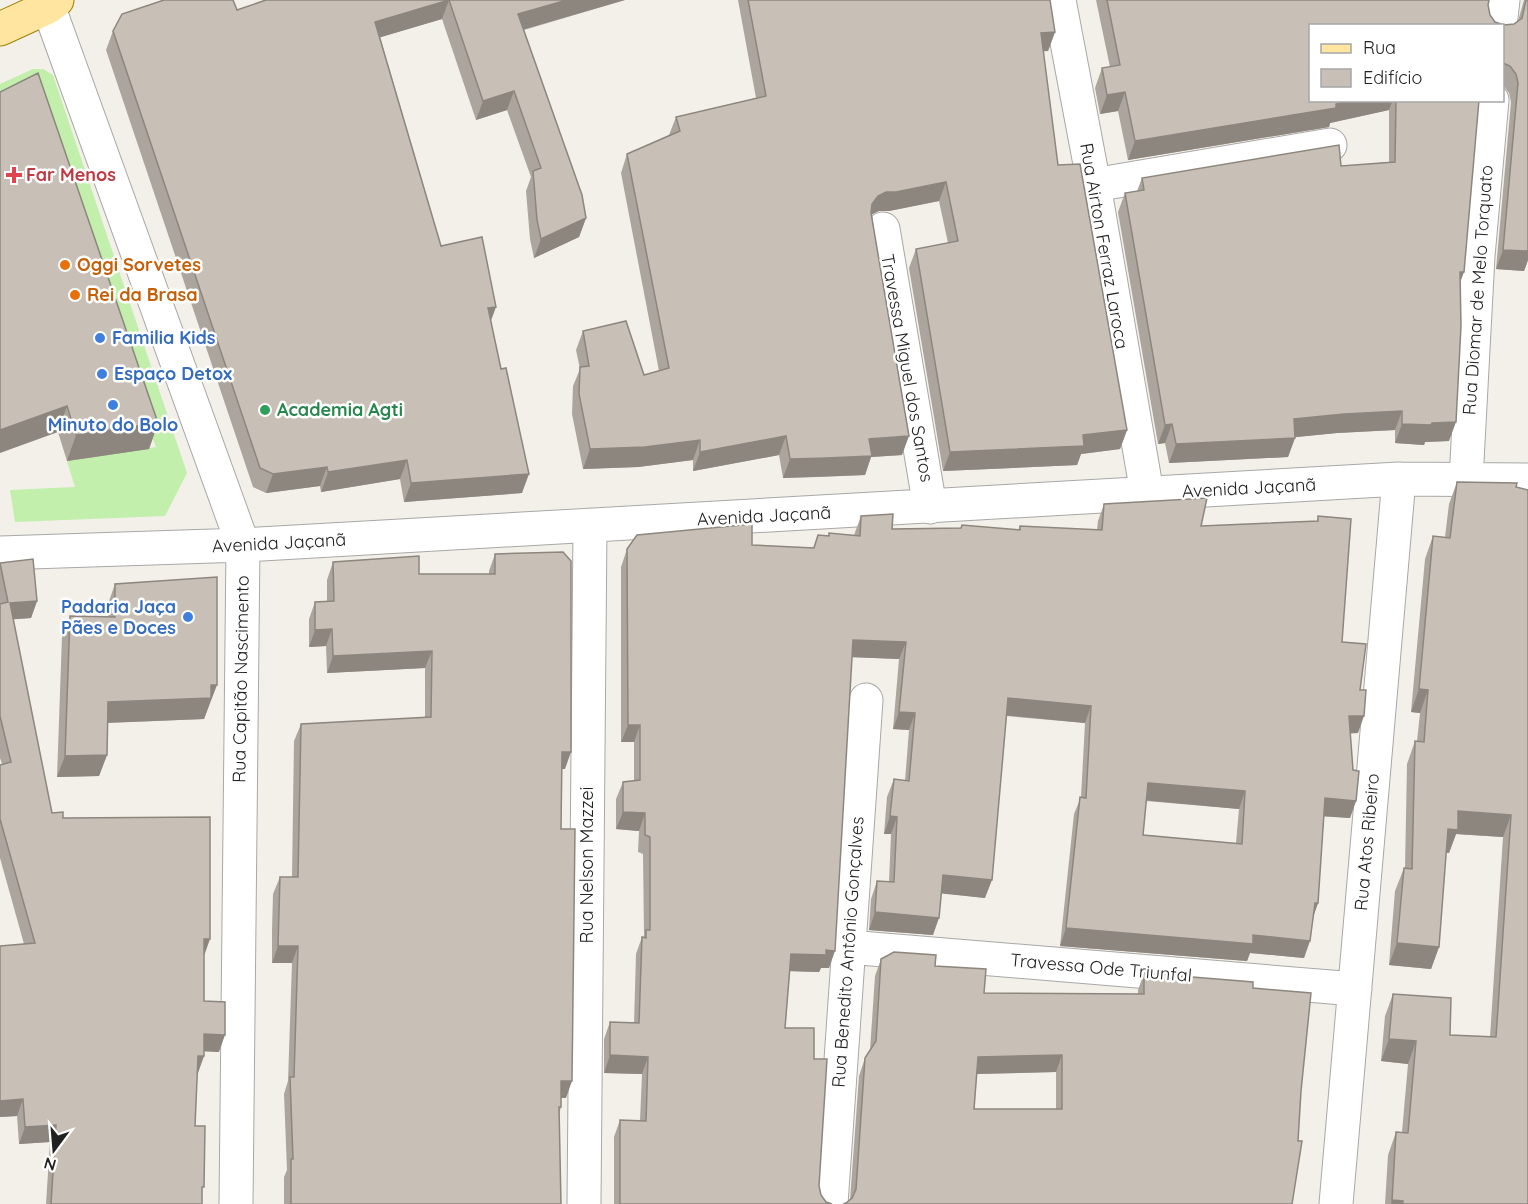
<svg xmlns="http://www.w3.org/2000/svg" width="1528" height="1204" viewBox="0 0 1528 1204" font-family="Quicksand,sans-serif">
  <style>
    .grass { fill: #c2efab }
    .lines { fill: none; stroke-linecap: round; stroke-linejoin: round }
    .minor-casing { stroke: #a8a8a8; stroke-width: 35 }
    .major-casing { stroke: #9f8300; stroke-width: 35 }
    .minor { stroke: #fff; stroke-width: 33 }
    .major { stroke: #ffe5a0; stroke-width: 33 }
    .wall { fill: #aca59d; fill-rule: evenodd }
    .shaded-wall { fill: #8c867f }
    .building { fill: #c8c0b6; stroke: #8c867f; stroke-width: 1.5; fill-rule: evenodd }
    .health-dot { fill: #e0444e; stroke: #fff; stroke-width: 2 }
    .food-dot { fill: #e8710a; stroke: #fff; stroke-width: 2 }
    .shop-dot { fill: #3f7fe0; stroke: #fff; stroke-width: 2 }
    .leisure-dot { fill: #2e9e5b; stroke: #fff; stroke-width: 2 }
    .labels { text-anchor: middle; stroke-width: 5; stroke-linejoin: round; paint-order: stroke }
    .health-label { font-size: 18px; font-weight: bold; fill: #be3a42; stroke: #fff; text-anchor: start }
    .street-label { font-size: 18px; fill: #212121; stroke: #fff }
    .food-label { font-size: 18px; font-weight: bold; fill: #c56008; stroke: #fff; text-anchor: start }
    .shop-label { font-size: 18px; font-weight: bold; fill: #366cbe; stroke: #fff; text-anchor: start }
    .leisure-label { font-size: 18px; font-weight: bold; fill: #27864d; stroke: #fff; text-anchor: start }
  </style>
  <rect width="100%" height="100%" fill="#f2f0e8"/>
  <!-- grass -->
  <path class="grass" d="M33,69H43L53,75L187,473L165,516L15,522L10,490L75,487L67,461L156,447L152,437L145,439L0,113V84Z"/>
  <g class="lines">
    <!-- minor casing -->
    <g class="minor-casing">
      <path id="minor" d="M46,0L243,545L236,1204
        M1059,0L1094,185L1147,493
        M1500,26L1503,0
        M1094,185L1330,145
        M883,229L930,507
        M1466,480L1478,256L1492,100
        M0,553L243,545L1399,479L1528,480
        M848,947L1355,989
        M584,1204L590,527
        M831,1204L866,700
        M1336,1204L1399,479"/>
    </g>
    <!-- major casing -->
    <g class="major-casing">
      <path id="major" d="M0,29L48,7L57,0"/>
    </g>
    <!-- minor -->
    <use href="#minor" class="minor"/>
    <!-- major -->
    <use href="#major" class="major"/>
  </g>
  <!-- wall -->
  <path class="wall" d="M266,0H625L524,30L586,218L579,237L534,258L530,239L526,191L531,177L507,110L476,120L442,19L380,37L441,246L491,321L522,493L404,502L400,479L321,492L320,486L266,493L253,487L106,50L113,31L237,10Z
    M738,0H1050L1055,32L1048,51H1043L1058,165L1127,430L1120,449L1081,454L1077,465L943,471L909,268L916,249L948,243L939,201L889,211H879L872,214L902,455L871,457L865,475L819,477L783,478L779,455L693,471V460L638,467L583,469L572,414L573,386L580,369L576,350L583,331L644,375L659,371L621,173L627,154L669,135L676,117L756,98Z
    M1096,0H1489L1488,5L1490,15L1495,22L1504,25L1514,24L1518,21L1524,0H1528V260L1524,271L1496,269L1511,102L1509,93L1503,85V26L1311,100H1479L1460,283L1449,441L1425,442L1424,445L1395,443V430L1337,433L1295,437L1288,457L1169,463L1165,443L1158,444L1118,212L1125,193L1137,191L1142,178L1341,166L1389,162V110L1330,123L1329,127L1128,160L1118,111L1100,114L1095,88L1102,68L1110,67Z
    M0,92L158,423L149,449L67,461L58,432Z
    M1457,482L1516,487L1528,1204H1385L1388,1155L1396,1132H1402L1408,1064L1381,1061L1385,1016L1393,994L1450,1035L1490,1037L1503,837L1456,834L1449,853L1446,852L1439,947L1431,969L1389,965L1395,891L1404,868H1405L1407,764L1415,741H1417L1420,713L1411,712L1425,559L1433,536L1445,537L1449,504Z
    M1104,504L1201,526L1317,521L1318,516L1342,642L1360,690L1358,733H1350L1356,801L1350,818L1324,816L1318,903L1313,917L1304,958L1250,953L1247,961L1060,946L1074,814L1081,797L1085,723L1006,716L985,898L942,893L933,935L869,930L871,899L877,881L889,882L891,834H884L887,797L894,779L905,781L909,730L893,729L899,659L852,657L829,968H821L819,972L790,971L785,1028L814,1059L819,1186L821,1195L826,1202L832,1204H614V1137L620,1120L640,1121L642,1074L604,1073V1039L610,1022L634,1023L636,954L642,937H643L644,935L643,854L638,852L639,831L616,829V799L623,782L634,781V742H621V567L627,549L752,545L813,548L818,535L828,536L829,533L854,535L861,516L892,529L961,528L962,525L1018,530L1020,526L1097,530L1098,521ZM1146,801L1239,809L1236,843L1143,835Z
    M495,554L565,769H562L561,829L566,1098H561V1107L559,1114L561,1204H284V1177L287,1170L284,1094L288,1081L292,963H272V930L273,894L280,877H292L294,741L301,724L425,718V668L327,673L326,646L309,647V619L315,602L327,601V580L333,562L419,574H489V571Z
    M0,563L37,601L31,618L13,619L52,813L63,818L204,956V1001L219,1052L204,1051V1056L197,1073L195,1126L202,1193V1204H46L50,1142L19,1144L17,1116L0,1117V946L24,944L0,858V765L2,764L0,758Z
    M115,584L209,705L204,719L108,723L107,755L99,776L57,777L62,636L70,616L108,617V604Z
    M881,959L935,966L984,993L1138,994V990L1144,973L1253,988L1301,1091L846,1203L850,1200L859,1076L865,1058L870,1050L875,976ZM1056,1072V1109H974L977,1074Z"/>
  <!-- shaded-wall -->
  <path class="shaded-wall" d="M449,0L442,19L368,41L375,22Z
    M567,0H625L511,33L518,14Z
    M1055,32L1048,51L1034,52L1041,33Z
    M514,91L507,110L476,120L483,101Z
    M1125,92L1118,111L1100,114L1107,95Z
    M1351,100H1393L1389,110L1330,123L1329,127L1128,160L1135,141Z
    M946,182L939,201L889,211H879L871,215L872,204L878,196L886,192Z
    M586,218L579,237L534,258L541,239Z
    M1503,250L1528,251V260L1524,271L1496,269Z
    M1460,272H1464L1457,291Z
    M496,307L489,326L488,308Z
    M67,406L58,432L0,453V430Z
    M1402,411L1395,430L1337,433L1287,438L1294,419L1344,414Z
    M1456,422L1449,441L1425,442L1424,445L1395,443L1402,424Z
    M158,423L149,449L67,461L76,435Z
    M1172,424L1165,443L1158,444L1165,425Z
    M1127,430L1120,449L1081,454L1077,465L943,471L950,452Z
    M786,436L779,455L693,471L700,452Z
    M909,436L902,455L871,457L865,475L783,478L790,459L869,439Z
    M1295,438L1288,457L1169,463L1176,444Z
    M700,440L693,460L638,467L583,469L590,449Z
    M407,460L400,479L321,492L328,472Z
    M327,467L320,486L266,493L273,474Z
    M529,474L522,493L404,502L411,483Z
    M37,601L31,618L4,620L10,603Z
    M332,629L326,646L309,647L315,630Z
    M853,640L906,642L899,659L847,657Z
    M432,651L425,668L327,673L333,656Z
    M211,685H217L204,719L101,723L108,702Z
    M1419,689L1428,690L1420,713L1411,712Z
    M1008,698L1091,706L1085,723L1002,715Z
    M899,712L915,713L909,730L893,729Z
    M1349,716H1364L1358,733L1343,734Z
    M628,725H640L634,742H621Z
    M562,752H571L565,769H556Z
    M107,755L99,776L57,777L65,756Z
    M1148,783L1245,791L1239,809L1142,800Z
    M1325,798L1356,801L1350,818L1318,816Z
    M1458,811L1511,815L1503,837L1456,834L1449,853L1440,852L1448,829Z
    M623,812L645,813L639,831L616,829Z
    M890,816L897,817L891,834H884Z
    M943,875L992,880L985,898L937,893Z
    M1315,903H1318L1312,920Z
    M875,912L939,918L933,935L869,930Z
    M1066,928L1253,935L1310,941L1304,958L1250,953L1247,961L1060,946Z
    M204,939H210L204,956Z
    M1397,943L1439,947L1431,969L1389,965Z
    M278,946H298L292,963H272Z
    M826,950L835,951L829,968H821L819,972L785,971L791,954Z
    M204,1034L225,1035L219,1052L197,1051Z
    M1389,1039L1416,1041L1408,1064L1381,1061Z
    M610,1055L648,1057L642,1074L604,1073Z
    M1062,1055L1056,1072L972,1074L978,1057Z
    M198,1056H204L198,1073H192Z
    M561,1081H572L566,1098H555Z
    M23,1099L17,1116L0,1117V1101Z
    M56,1125L50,1142L19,1144L25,1127Z
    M1392,1200L1403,1201V1204H1391Z"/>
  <!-- building -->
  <path class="building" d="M164,0H233L237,10L266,0H449L375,22L441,246L482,237L496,307L488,308L501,369L506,368L529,474L411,483L407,460L328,472L327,467L273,474L260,468L113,31L122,14Z
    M449,0H567L518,14L582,195L586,218L541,239L537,220L533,171L541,168L514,91L483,101Z
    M748,0H1050L1055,32L1041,33L1058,165L1080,164L1127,430L1083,435L1084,446L950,452L916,249L958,241L946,182L896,192H886L878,196L872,204L871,213L909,436L869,439L872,456L826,458L790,459L786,436L700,452V440L645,447L590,449L579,394L580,367L589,366L583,331L626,321L644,375L669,368L627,154L680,131L676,117L766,96Z
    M1107,0H1489L1488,5L1490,15L1495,22L1504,25L1514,24L1522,18L1526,0H1528V251L1503,250L1518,83L1516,74L1510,66L1503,63V26H1311V100H1351L1336,104V108L1135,141L1125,92L1107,95L1102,68L1120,65Z
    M38,73L158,423L76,435L67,406L0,430V92Z
    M1396,100H1479L1464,272H1460L1461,326L1456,422L1432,423L1431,425L1402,424V411L1344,414L1294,419L1295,438L1176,444L1172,424L1165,425L1125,193L1144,190L1142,178L1339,145L1341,166L1395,162Z
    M1457,482L1517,483L1516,487L1528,490V1204H1403V1201L1392,1200L1396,1132L1408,1133L1416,1041L1389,1039L1393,994L1451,998L1450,1035L1496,1037L1511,815L1458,811V830L1448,829L1439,947L1397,943L1404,868L1412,869L1415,741L1424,742L1428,690L1419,689L1433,536L1450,538Z
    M1207,498L1201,526L1318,521V516L1351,519L1342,642L1366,644L1360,690H1366L1364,716H1349L1353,770L1359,771L1356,801L1325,798L1318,903H1315L1310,941L1253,935V944L1066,928L1080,797L1086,798L1091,706L1008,698L992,880L943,875L939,918L875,912L877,881L894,882L897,817L890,816L894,779L909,781L915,713L899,712L906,642L853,640L835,951L826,950V955L791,954L785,1028H814V1059H827L819,1186L821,1195L826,1202L832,1204H620V1120L646,1121L648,1057L610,1055V1022L639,1023L642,937L646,938V930H650V837L645,835V813L623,812V782L640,780V725H628L627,549L637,535L752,524V545L814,548L818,535L829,536V533L860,536L861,516L893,514L892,529L961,528L962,525L1020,530V526L1102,530L1104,504ZM1148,783L1245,791L1242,844L1143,835Z
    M563,552L571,561V752H562L561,829H575L572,1081H561V1107H559L561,1204H291V1159H293L290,1077H294L298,946H278L280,877H298L301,724L431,717L432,651L333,656L332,629L315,630V602L334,601L333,562L419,556V574H495V554Z
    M33,559L37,601L10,603L52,813L63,812V818L210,817V939H204V1001L225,1002V1035L204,1034V1056H198L195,1126H205L204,1187H202V1204H51L56,1125L25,1127L23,1099L0,1101V946L35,943L0,819V765L11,762L0,716V604L8,602L0,563Z
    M217,577V685H211V698L108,702L107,755L65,756L70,616L115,617V584Z
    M894,952L936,955L935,966L986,969L984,993L1144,994V973L1253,982V988L1311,993L1301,1091L1298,1141H1302L1292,1204H843L846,1203L852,1198L856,1189L865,1058L876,1041L881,959ZM1062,1055V1109H974L978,1057Z"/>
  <!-- markers -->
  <path class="health-dot" d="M11 166h6v6h6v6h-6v6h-6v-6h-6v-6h6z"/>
  <g class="food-dot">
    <circle cx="65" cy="265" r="6"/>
    <circle cx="75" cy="295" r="6"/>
  </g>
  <g class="shop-dot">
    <circle cx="100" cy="338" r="6"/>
    <circle cx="102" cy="374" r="6"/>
    <circle cx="113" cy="405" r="6"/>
    <circle cx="188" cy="617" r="6"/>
  </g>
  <circle class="leisure-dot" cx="265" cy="410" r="6"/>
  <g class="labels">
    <!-- health labels -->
    <g class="health-label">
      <text x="26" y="181">Far Menos</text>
    </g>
    <!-- street labels -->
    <g class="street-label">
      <text transform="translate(1104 246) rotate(80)" y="6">Rua Airton Ferraz Laroca</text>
      <text transform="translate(1478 290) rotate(-86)" y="6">Rua Diomar de Melo Torquato</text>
      <text transform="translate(907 368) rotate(80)" y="6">Travessa Miguel dos Santos</text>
      <text transform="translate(1249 488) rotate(-3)" y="6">Avenida Jaçanã</text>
      <text transform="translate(764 516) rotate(-3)" y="6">Avenida Jaçanã</text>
      <text transform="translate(279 543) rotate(-3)" y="6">Avenida Jaçanã</text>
      <text transform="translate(241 679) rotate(-89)" y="6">Rua Capitão Nascimento</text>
      <text transform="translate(1367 842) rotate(-85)" y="6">Rua Atos Ribeiro</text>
      <text transform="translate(587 865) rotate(-90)" y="6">Rua Nelson Mazzei</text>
      <text transform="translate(848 952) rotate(-86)" y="6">Rua Benedito Antônio Gonçalves</text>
      <text transform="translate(1101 968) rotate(5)" y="6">Travessa Ode Triunfal</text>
    </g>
    <!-- food labels -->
    <g class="food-label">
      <text x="77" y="271">Oggi Sorvetes</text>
      <text x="87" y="301">Rei da Brasa</text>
    </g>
    <!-- shop labels -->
    <g class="shop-label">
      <text x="112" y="344">Familia Kids</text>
      <text x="114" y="380">Espaço Detox</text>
      <text x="113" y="431" text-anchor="middle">Minuto do Bolo</text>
      <text x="176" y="613" text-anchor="end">Padaria Jaça<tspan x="176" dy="21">Pães e Doces</tspan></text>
    </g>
    <!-- leisure labels -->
    <g class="leisure-label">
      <text x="277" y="416">Academia Agti</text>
    </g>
  </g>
  <!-- legend -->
  <rect x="1309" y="24" width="195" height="78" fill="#ffffff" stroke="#a6a6a6" stroke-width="1.5"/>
  <rect x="1321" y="44" width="30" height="9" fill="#ffe5a0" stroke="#a6a6a6" stroke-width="1.5"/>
  <text x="1363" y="54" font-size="18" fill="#212121">Rua</text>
  <rect x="1321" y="69" width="30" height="18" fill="#c8c0b6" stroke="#a6a6a6" stroke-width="1.5"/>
  <text x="1363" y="84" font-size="18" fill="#212121">Edifício</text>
  <!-- north arrow -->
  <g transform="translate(54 1150) rotate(196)" stroke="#ffffff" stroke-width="4.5" paint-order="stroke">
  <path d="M0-4.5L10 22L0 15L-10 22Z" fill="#212121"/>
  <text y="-9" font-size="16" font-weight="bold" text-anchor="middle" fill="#212121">N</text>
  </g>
</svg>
